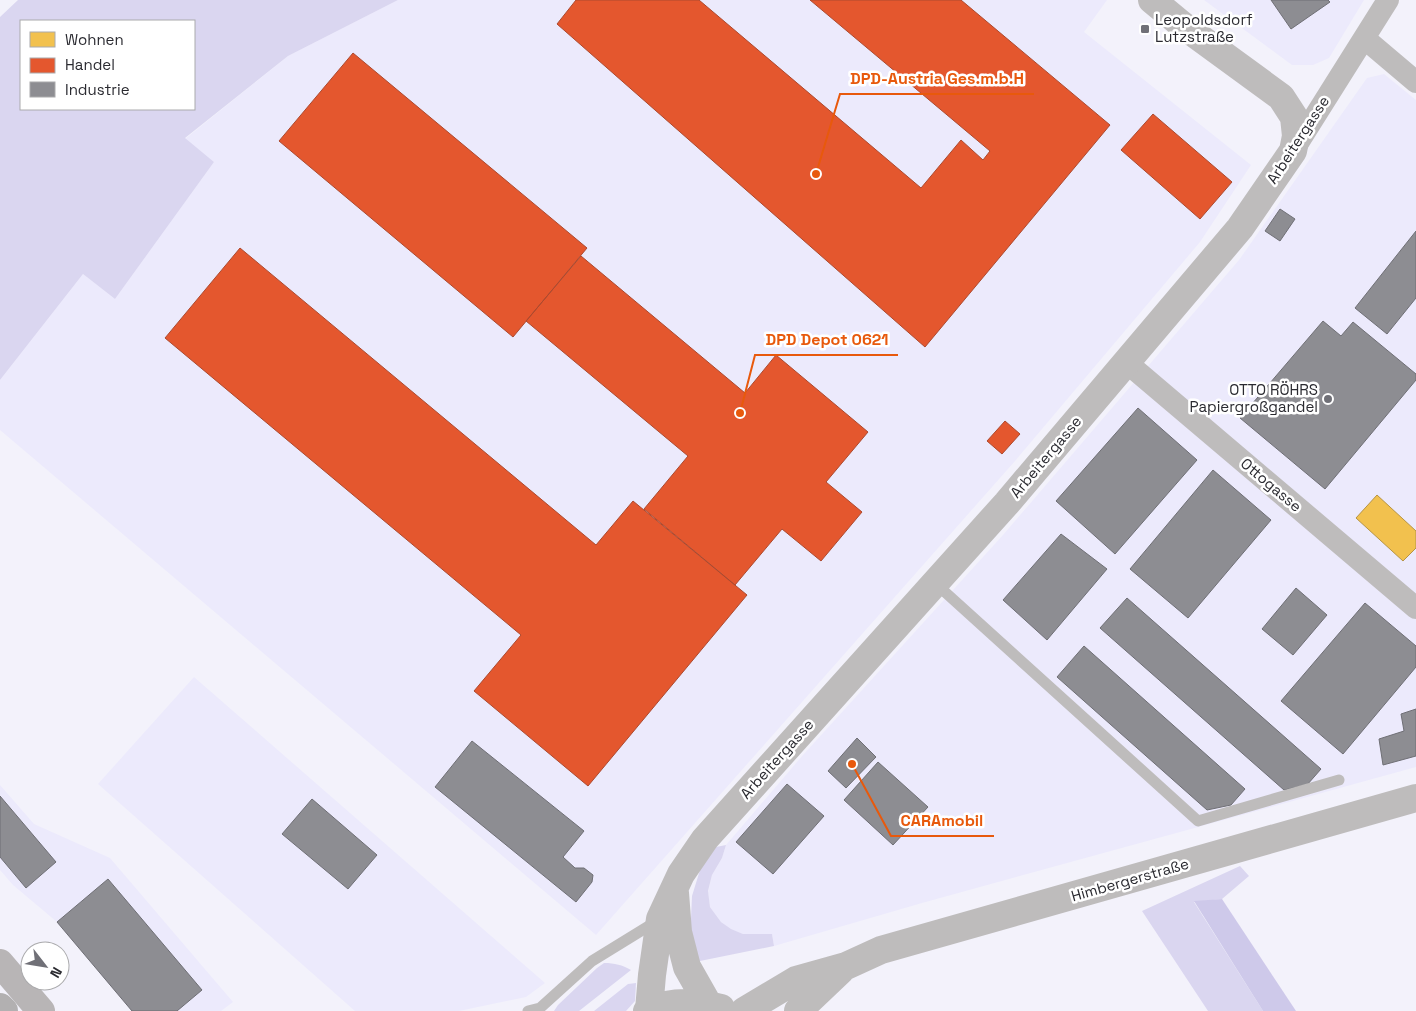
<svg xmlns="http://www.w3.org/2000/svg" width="1416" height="1011" viewBox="0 0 1416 1011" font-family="'Space Grotesk',sans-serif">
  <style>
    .built { fill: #eceafc }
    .green { fill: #dad6f0; fill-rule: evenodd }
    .forest { fill: #cec9ea }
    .homes { fill: #f2c14e; stroke: #b69445 }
    .shops { fill: #e4572e; stroke: #ac4a2f }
    .industry { fill: #8d8d92; stroke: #6f6f75 }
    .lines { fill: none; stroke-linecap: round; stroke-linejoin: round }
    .service { stroke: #bebcbc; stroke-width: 11 }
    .minor { stroke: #bebcbc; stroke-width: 22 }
    .tertiary { stroke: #bebcbc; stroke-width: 28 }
    .primary { stroke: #b8b5b6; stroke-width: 28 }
    .motorway { stroke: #b2b0b1; stroke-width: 28 }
    .poi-dot { fill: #707077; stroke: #fff; stroke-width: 2 }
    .labels { text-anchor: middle; stroke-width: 5; stroke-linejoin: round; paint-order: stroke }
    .poi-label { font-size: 15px; fill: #2a2a30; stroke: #fff; text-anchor: start }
    .street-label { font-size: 15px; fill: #2a2a30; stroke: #fff }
    .leader { fill: none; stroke: #e8590c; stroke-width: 2 }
    .callout-dot { fill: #e8590c; stroke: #fff; stroke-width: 2 }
    .callout-label { font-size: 16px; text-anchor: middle; font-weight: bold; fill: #e8590c; stroke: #fff; stroke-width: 5; stroke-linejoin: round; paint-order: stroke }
  </style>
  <rect width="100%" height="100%" fill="#f3f2fb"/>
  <!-- built -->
  <path class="built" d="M398,0H1107L1084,32L1251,165L1200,242L1015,461L596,935L0,430V380L83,274L115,299L214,162L185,139L288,56Z
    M1204,0H1364L1329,58L1313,65H1292Z
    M1384,74L1416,100V767L922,903L774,946L772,934H743L730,929L721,922L710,907L708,892L712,875L722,858L726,845L803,755L1003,535L1239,260L1367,78Z
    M194,677L545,983L526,997L459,1011H355L98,784Z
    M0,785L34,824L110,858L233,1002L221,1011H132L57,922L13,885L0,870Z"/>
  <!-- green -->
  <path class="green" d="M18,0H398L288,56L185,138L214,162L115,299L83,274L0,380V17ZM21,21H194V109H21Z
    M726,845L722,858L712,875L708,891L710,907L721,922L731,929L743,934H772L774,946L695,962L690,941L692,896L700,870L716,847Z
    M1240,866L1249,876L1222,899L1194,902L1263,1011H1208L1142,911Z
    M604,963C615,963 622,965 631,970L579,1011H554L558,1005L597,968Z
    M636,983L635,1001L626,1011H594L628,984Z"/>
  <!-- forest -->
  <path class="forest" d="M1222,899L1296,1011H1263L1194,901Z"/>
  <!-- homes -->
  <path class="homes" d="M1377,495L1416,531V548L1403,561L1356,518Z"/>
  <!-- shops -->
  <path class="shops" d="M576,0H699L921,188L961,140L983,160L990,151L810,0H961L1110,125L925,347L557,24Z
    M353,53L587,248L513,337L279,141Z
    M1153,114L1232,182L1200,219L1121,150Z
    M240,248L596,545L633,501L747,595L588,786L474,691L521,635L165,338Z
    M581,256L745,393L776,355L868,432L826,482L862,512L821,561L782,529L735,585L644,509L688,456L526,321Z
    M1005,421L1020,434L1002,454L987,441Z"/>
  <!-- industry -->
  <path class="industry" d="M1271,0H1328L1330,2L1291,29Z
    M1280,209L1295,219L1280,241L1265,231Z
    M1416,231V298L1387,334L1355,308Z
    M1323,321L1341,336L1353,322L1416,374V380L1325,489L1240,418Z
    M1138,408L1197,460L1115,554L1056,501Z
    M1213,470L1271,520L1188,618L1130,569Z
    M1061,534L1107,569L1047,640L1003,600Z
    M1296,588L1327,615L1293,655L1262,629Z
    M1127,598L1321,769L1307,785L1284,790L1100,628Z
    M1365,603L1416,646V667L1343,754L1281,701Z
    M1084,646L1245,789L1231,805L1207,810L1057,677Z
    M1416,709V756L1383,765L1379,739L1404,731L1401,714Z
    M857,738L876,757L846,788L828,771Z
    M472,741L584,831L563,857L575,868H584L593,875L592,882L576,902L435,787Z
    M878,762L928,807L893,845L844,800Z
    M787,784L824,816L773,874L736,842Z
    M0,796L56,862L26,888L0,857Z
    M312,799L377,855L348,889L282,834Z
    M108,879L202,990L177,1011H132L57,922Z"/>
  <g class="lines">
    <!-- service -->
    <path class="service" d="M935,583L1198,821L1339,780
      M528,1011L540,1008L592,961L657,921"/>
    <!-- minor -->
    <path class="minor" d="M1364,38L1416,82
      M1293,151L1388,0
      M1126,362L1416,608"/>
    <!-- tertiary -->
    <path class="tertiary" d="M675,893L678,932L687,967L708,1004
      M649,1010L652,975L660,919L681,874L705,839L1007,503L1240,228L1293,151L1296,136L1294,117L1281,97L1181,24L1152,0
      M647,1011C672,1000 696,1001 721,1008
      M744,1011L796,980L846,966L881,950L1416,798
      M798,1011L841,970"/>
    <!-- primary -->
    <path class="primary" d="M0,963L41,1011"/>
    <!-- motorway -->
    <path class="motorway" d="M0,1007L4,1011"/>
  </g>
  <!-- markers -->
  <g class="poi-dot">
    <rect x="1140" y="24" width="10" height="10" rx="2.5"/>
    <circle cx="1328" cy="399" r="5"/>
  </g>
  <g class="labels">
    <!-- poi labels -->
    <g class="poi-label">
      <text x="1155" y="25">Leopoldsdorf<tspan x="1155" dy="17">Lutzstraße</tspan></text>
      <text x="1318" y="395" text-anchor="end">OTTO RÖHRS<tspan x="1318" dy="17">Papiergroßgandel</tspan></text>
    </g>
    <!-- street labels -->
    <g class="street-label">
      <text transform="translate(1298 140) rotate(-57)" y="5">Arbeitergasse</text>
      <text transform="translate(1046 457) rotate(-50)" y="5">Arbeitergasse</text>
      <text transform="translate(1271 485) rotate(40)" y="5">Ottogasse</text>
      <text transform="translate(777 759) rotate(-48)" y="5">Arbeitergasse</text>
      <text transform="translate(1130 880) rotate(-16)" y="5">Himbergerstraße</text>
    </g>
  </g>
  <!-- callouts -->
  <path class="leader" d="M816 174L840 94H1034M740 413L755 355H898M852 764L891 836H994"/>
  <g class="callout-dot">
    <circle cx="816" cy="174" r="5"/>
    <circle cx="740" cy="413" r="5"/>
    <circle cx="852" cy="764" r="5"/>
  </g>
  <g class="callout-label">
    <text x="937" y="84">DPD-Austria Ges.m.b.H</text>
    <text x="827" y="345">DPD Depot 0621</text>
    <text x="942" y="826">CARAmobil</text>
  </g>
  <!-- legend -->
  <rect x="20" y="20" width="175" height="90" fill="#ffffff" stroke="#aaaaac"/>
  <rect x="30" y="32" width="25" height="15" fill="#f2c14e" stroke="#aaaaac"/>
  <text x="65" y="45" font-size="15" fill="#2a2a30">Wohnen</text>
  <rect x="30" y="58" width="25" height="15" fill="#e4572e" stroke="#aaaaac"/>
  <text x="65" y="70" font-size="15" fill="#2a2a30">Handel</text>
  <rect x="30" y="82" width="25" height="15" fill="#8d8d92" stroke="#aaaaac"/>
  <text x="65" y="95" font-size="15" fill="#2a2a30">Industrie</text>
  <!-- north arrow -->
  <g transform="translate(45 966) rotate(121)"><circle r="24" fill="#ffffff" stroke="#aaaaac"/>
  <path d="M0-4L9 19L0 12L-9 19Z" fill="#707077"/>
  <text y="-8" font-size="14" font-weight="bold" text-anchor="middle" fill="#2a2a30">N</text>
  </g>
</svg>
